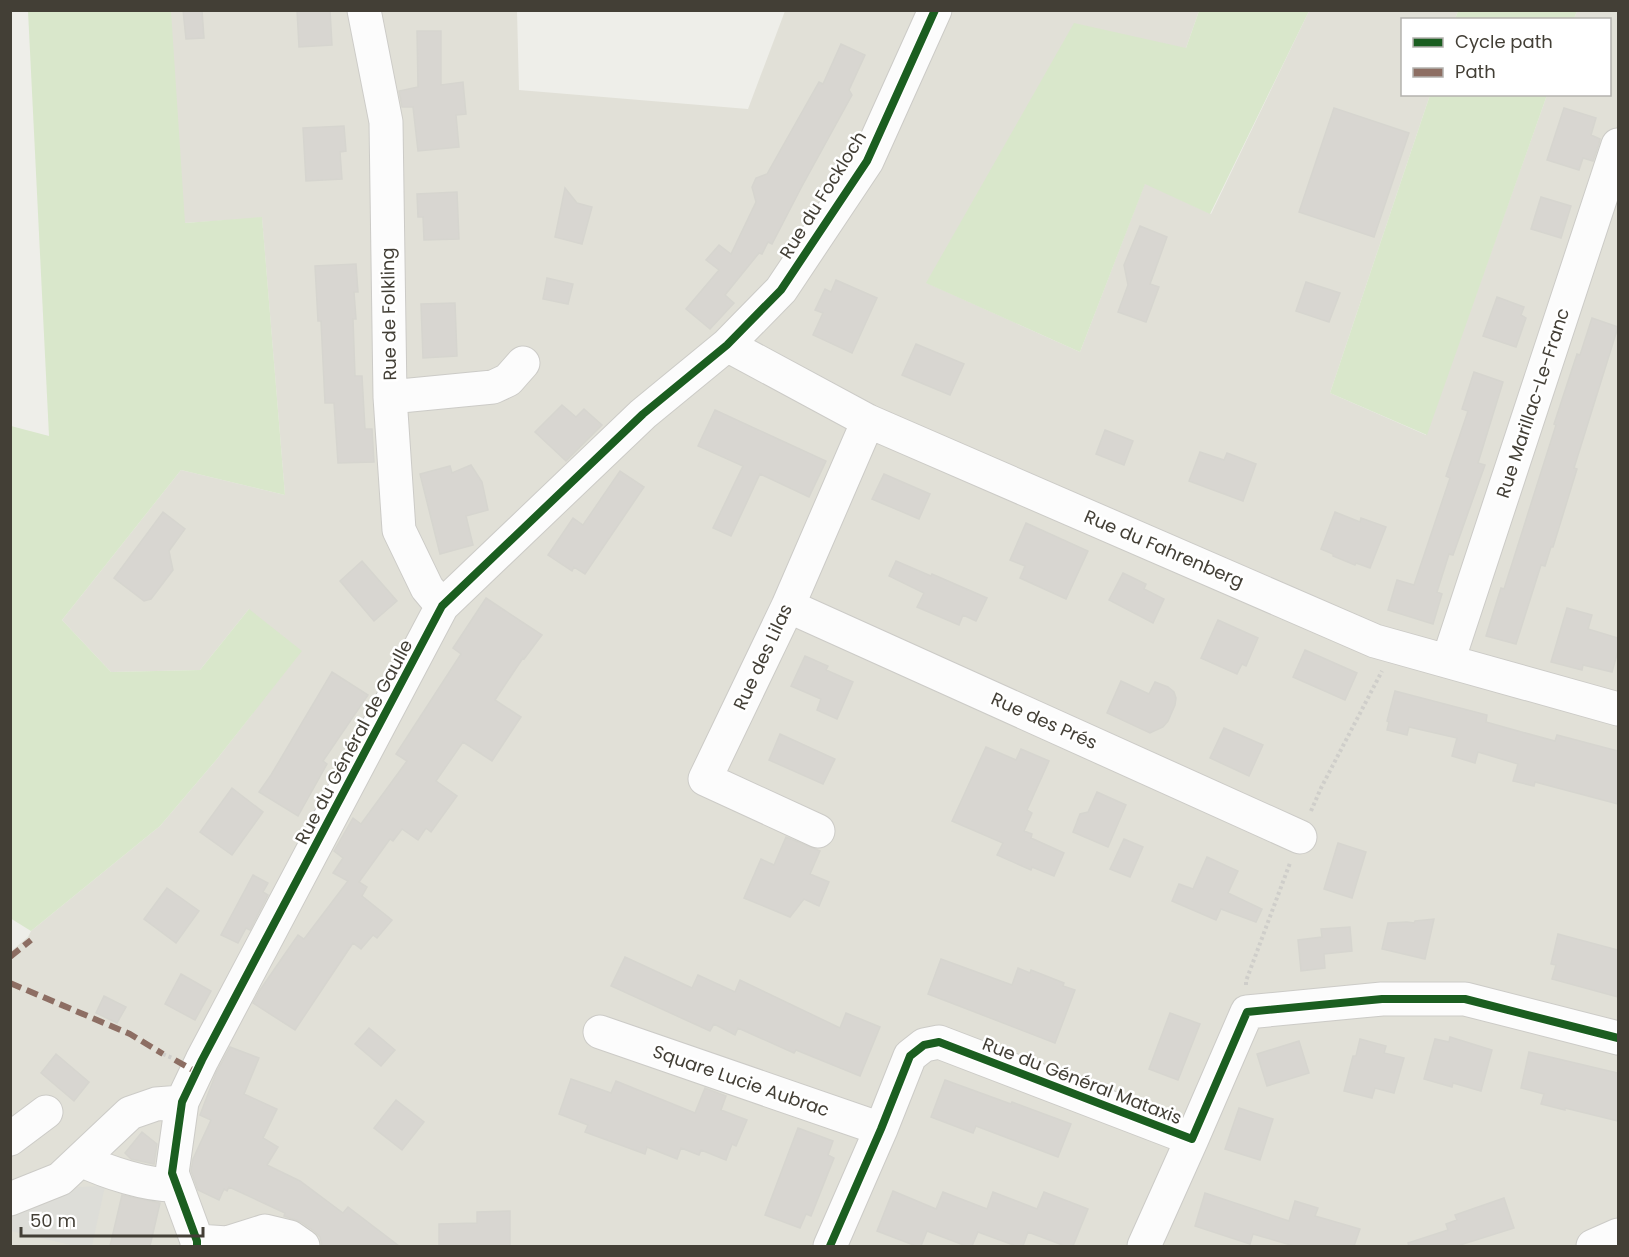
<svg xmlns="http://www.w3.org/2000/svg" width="1629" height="1257" viewBox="0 0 1629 1257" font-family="Poppins,sans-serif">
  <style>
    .residential { fill: #e1e0d7 }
    .green { fill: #d9e7cb }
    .parking { fill: #ddddd8 }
    .building { fill: #d8d6d1; stroke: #d6d5cf; stroke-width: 1.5 }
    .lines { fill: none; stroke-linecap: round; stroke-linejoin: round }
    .minor-casing { stroke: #cccbc7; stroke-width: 35 }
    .path { stroke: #cfceca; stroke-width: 4; stroke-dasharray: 3 3; stroke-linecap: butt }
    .minor { stroke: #fcfcfc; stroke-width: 33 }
    .quiet { stroke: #8d6e63; stroke-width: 6; stroke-dasharray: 12 6; stroke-linecap: butt }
    .cycleway-casing { stroke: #fff; stroke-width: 11 }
    .cycleway { stroke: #1b5e20; stroke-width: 8 }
    .labels { text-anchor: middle; stroke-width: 5; stroke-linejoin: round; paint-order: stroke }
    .street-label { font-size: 18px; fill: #433f36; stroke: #fff }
  </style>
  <rect width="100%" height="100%" fill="#eeeee9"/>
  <!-- residential -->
  <path class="residential" d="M161,11H517L519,90L748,109L785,11H1199L1186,48L927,283L1080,352L1145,183L1211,214L1309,11H1458L1455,19L1402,20V94L1430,95L1330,393L1426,435L1547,95L1610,94V20L1574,19L1577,11H1618V1246H11L10,952L28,937L31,931L160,826L217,759L253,713L249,609L200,670L111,672L62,620L181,470L285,495L262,218L184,223Z"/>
  <!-- green -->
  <path class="green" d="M28,11H171L185,223L262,217L285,495L181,470L62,620L111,672L200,670L249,609L302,651L217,759L160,826L31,931L10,918L11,426L49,436Z
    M1199,11H1309L1210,214L1145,184L1080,352L926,283L1074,23L1186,48Z
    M1458,11V10L1577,11L1574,19H1455Z
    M1430,95H1547L1427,435L1330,393Z"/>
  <!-- parking -->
  <path class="parking" d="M105,1186L92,1246H75L11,1231V1212H20L49,1202L78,1187Z"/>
  <!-- building -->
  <path class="building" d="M183,10H202L204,38L186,39Z
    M297,10H330L332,45L299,47Z
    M417,31H441V85L463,82L466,114L456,115L459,147L418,151L413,107H402L399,91L418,87Z
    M841,44L865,55L849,90L852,95L801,188L772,244L768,242L762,254L759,253L725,295L734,303L710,329L686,309L719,270L706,260L719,245L731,254L756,202L752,187L756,178L767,174L819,82L823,84Z
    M1334,108L1409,133L1374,237L1299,212Z
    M1564,108L1596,118L1591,135L1600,139L1599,144L1593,161L1583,158L1579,170L1547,160Z
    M344,126L346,151L340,152L342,179L306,181L303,128Z
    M565,188L577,203L592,207L582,244L555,237Z
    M457,192L459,239L424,240L423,217H418L417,194Z
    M1541,197L1571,206L1561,238L1531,229Z
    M1140,226L1167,237L1150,284L1159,287L1146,322L1118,312L1128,285L1124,265Z
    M356,264L358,292H354L356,319H353L355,376H362L365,429H372L374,462L338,463L334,403H325L321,321H318L315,266Z
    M547,278L573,284L568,304L543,299Z
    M836,280L877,298L852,353L813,335L823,313L815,310L825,289L831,292Z
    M1306,282L1340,293L1329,322L1296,311Z
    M1497,297L1524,307L1521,315L1526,318L1516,347L1483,336Z
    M455,303L457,356L423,358L421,304Z
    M1592,318L1618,327L1574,468L1577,469L1553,547H1551L1545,566L1541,565L1516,644L1486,636L1501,588L1504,589L1556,425L1554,424L1577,354L1580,355Z
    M916,344L964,364L950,395L902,375Z
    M1474,372L1503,382L1478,463L1485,465L1453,555L1449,554L1437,592L1442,594L1433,624L1388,610L1397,580L1414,585L1450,478L1446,476L1468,411L1462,409Z
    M562,405L576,417L584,409L602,425L566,461L535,432Z
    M715,410L826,461L809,497L760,474L731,536L713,528L743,466L698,446Z
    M1105,430L1133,441L1124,465L1096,454Z
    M1200,452L1224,460L1227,453L1256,464L1243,501L1189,481Z
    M471,465L482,482L488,510L466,516L473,545L440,554L420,474L450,466L452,473Z
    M620,471L644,487L585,574L574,567L572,571L548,555L573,518L583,525Z
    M884,474L930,494L919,519L872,499Z
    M163,512L185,529L169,551L173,570L151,599L144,601L114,578Z
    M1335,512L1360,522L1361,518L1386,527L1370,568L1356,563L1355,565L1333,556V554L1321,549Z
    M1026,523L1088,551L1066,599L1020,578L1025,566L1010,560Z
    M362,561L397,601L374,621L340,581Z
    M896,561L931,576L932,574L987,598L976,621L963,615L959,625L917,607L924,593L889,576Z
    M1123,573L1146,584L1144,589L1164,599L1153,623L1109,600Z
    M486,598L542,635L524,659L523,658L495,700L521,717L492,761L463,742L436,781L457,796L431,832L426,828L418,840L402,829L393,841L390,839L359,882L367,887L362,896L392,920L377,938L373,935L361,949L353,943L295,1030L253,1003L260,990L298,935L304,939L348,881L333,873L343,858L334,851L353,818L361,824L407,761L396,754L461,654L453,648Z
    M1567,608L1592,615L1588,629L1618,638V651L1612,672L1583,665L1582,670L1551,662Z
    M1218,620L1258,638L1246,666L1242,664L1237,674L1201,658Z
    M1305,650L1357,673L1345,700L1293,677Z
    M805,656L828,666L826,670L853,682L837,719L817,710L821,699L791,686Z
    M332,672L368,695L323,761L327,764L298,816L259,792L271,775Z
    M1121,681L1149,694L1155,682L1168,687L1174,692L1176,698L1175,705L1168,721L1163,727L1150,733L1107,713Z
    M1395,691L1487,715L1486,722L1518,731L1555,741L1557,735L1618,751V804L1535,782L1534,786L1513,781L1518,764L1478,752L1475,763L1452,756L1457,738L1409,727L1407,735L1387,730L1389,722L1387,721Z
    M1224,728L1263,745L1249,776L1210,758Z
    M780,734L835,759L823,784L769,760Z
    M986,747L1016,760L1021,749L1049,761L1027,810L1032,813L1024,831L1032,834L1031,838L1064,853L1054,876L1032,867L1031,870L997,855L1003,843L952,821Z
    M232,788L263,812L232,855L200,832Z
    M1097,792L1126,805L1108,847L1073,832L1080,814L1088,812Z
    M786,837L820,851L810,874L829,882L819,906L804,899L790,917L744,898L761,859L774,865Z
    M1124,839L1143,847L1130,877L1110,869Z
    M1338,843L1366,852L1352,898L1324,889Z
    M1207,857L1238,871L1228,893L1262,909L1256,922L1221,909L1216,920L1172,901L1179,884L1193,889Z
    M253,875L268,883L263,892L268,895L250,930L246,928L238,943L221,935Z
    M167,888L199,911L176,943L144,919Z
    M1434,919L1425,959L1382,949L1388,923L1407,922L1414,923L1415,921Z
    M1350,927L1352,951L1324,954L1325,968L1301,971L1298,940L1322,937L1321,929Z
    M1558,934L1618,950V997L1552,979L1556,965L1551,964Z
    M625,957L692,988L698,975L735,992L740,980L840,1028L846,1013L880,1027L860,1076L796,1050L794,1053L738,1028L735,1035L714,1024L710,1031L611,986Z
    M941,959L1012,985L1018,968L1030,973L1031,970L1064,983L1063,986L1075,990L1055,1043L928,994Z
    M181,974L211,991L195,1020L165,1004Z
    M104,996L126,1007L117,1023L96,1013Z
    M1170,1013L1200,1024L1178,1080L1149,1069Z
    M369,1028L395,1050L381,1066L355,1044Z
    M1450,1037L1492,1050L1481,1091L1453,1083L1452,1087L1424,1079L1435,1039L1449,1042Z
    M1360,1039L1386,1046L1384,1053L1404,1058L1394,1093L1375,1088L1372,1098L1344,1091L1353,1056H1356Z
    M1299,1041L1309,1073L1267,1086L1257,1054Z
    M230,1047L259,1058L244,1094L277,1109L263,1138L278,1147L267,1165L300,1181L343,1213L348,1207L399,1246H322L320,1237L314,1231L301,1222L284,1216L285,1213L229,1187L227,1191L224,1189L219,1200L198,1190L191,1171L193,1159L211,1120L200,1115L216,1073Z
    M1529,1052L1618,1073V1121L1565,1108V1110L1541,1104L1544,1094L1521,1088Z
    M56,1054L89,1082L74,1101L41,1073Z
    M571,1079L611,1093L616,1081L695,1113L705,1088L726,1096L721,1110L747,1120L736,1146L732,1144L726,1160L701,1150L699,1155L681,1148L677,1159L647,1147L645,1154L585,1132L588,1125L559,1114Z
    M945,1080L1011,1104L1012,1102L1071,1124L1058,1157L976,1126L973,1133L931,1117Z
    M396,1100L424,1122L402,1150L374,1128Z
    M1239,1108L1273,1119L1260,1160L1225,1149Z
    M798,1128L833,1141L828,1155L834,1158L811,1216L806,1214L800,1228L765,1215Z
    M142,1132L157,1144L154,1164L131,1159L125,1153Z
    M893,1191L936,1209L943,1192L987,1209L993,1192L1037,1209L1044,1192L1088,1209L1073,1246H1065L1028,1232L1023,1246H1016L978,1232L972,1246H966L927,1231L921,1246H916L877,1231Z
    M1205,1193L1289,1221L1295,1201L1318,1208L1315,1216L1360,1229L1354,1246H1294L1253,1234L1250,1244L1195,1226Z
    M122,1195L160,1203L150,1246H110Z
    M1504,1198L1514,1228L1457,1246H1409L1408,1243L1448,1230L1446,1224L1457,1220L1455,1215Z
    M510,1211V1246H439V1224L477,1223V1212Z"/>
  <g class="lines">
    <!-- minor casing -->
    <g class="minor-casing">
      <path id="minor" d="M364,10L386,122L390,397L399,530L427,588L442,606
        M727,345L868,421L1375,641L1618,709
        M390,397L493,387L508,380L523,363
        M788,606L1300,837
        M1448,661L1618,145
        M818,831L705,779L788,606L868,421
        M600,1032L881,1129
        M10,1139L46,1112
        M81,1160C106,1172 148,1186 176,1185
        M10,1199L60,1179L130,1113L156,1104L182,1102
        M197,1241L227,1243L265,1231L290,1237L303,1246
        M197,1246V1241L172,1173L182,1102L202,1060L442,606L643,414L727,345L781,290L867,161L935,10
        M830,1246L881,1129L910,1056L924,1045L939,1042L1192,1139L1247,1012L1382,999H1465L1618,1038
        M1144,1246L1192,1139
        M1593,1246L1618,1235"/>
    </g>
    <!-- path -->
    <path class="path" d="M1311,811L1321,788L1382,671
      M1246,985V981L1290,863
      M163,1054L172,1058"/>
    <!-- minor -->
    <use href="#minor" class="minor"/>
    <!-- quiet -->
    <path class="quiet" d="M10,957L31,940
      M10,983L130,1034L163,1054
      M175,1060L196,1072"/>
    <!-- cycleway casing -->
    <g class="cycleway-casing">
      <path id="cycleway" d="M197,1246V1241L172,1173L182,1102L202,1060L442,606L643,414L727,345L781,290L867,161L935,10
        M830,1246L881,1129L910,1056L924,1045L939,1042L1192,1139L1247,1012L1382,999H1465L1618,1038"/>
    </g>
    <!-- cycleway -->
    <use href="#cycleway" class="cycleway"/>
  </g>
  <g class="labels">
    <!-- street labels -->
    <g class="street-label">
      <text transform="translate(823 195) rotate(-58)" y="6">Rue du Fockloch</text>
      <text transform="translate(389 314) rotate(-91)" y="6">Rue de Folkling</text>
      <text transform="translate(1533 403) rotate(-72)" y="6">Rue Marillac-Le-Franc</text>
      <text transform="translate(1164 549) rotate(23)" y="6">Rue du Fahrenberg</text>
      <text transform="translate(763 657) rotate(-65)" y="6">Rue des Lilas</text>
      <text transform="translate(1044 721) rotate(24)" y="6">Rue des Prés</text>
      <text transform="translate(354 742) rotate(-62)" y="6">Rue du Général de Gaulle</text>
      <text transform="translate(741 1081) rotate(19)" y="6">Square Lucie Aubrac</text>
      <text transform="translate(1082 1081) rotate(21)" y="6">Rue du Général Mataxis</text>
    </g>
  </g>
  <!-- border -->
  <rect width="1629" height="1257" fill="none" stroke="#433f36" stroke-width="24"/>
  <!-- legend -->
  <rect x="1401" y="18" width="210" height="78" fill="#ffffff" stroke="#b4b2af" stroke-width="1.5"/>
  <rect x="1413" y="38" width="30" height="9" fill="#1b5e20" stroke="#b4b2af" stroke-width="1.5"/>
  <text x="1455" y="48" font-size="18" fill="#433f36">Cycle path</text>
  <rect x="1413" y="68" width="30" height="9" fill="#8d6e63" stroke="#b4b2af" stroke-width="1.5"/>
  <text x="1455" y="78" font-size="18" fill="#433f36">Path</text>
  <!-- scale -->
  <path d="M21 1227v9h182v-9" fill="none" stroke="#433f36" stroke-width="3"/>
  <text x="30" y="1227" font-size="18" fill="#433f36" stroke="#ffffff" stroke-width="4.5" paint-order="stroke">50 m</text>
</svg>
